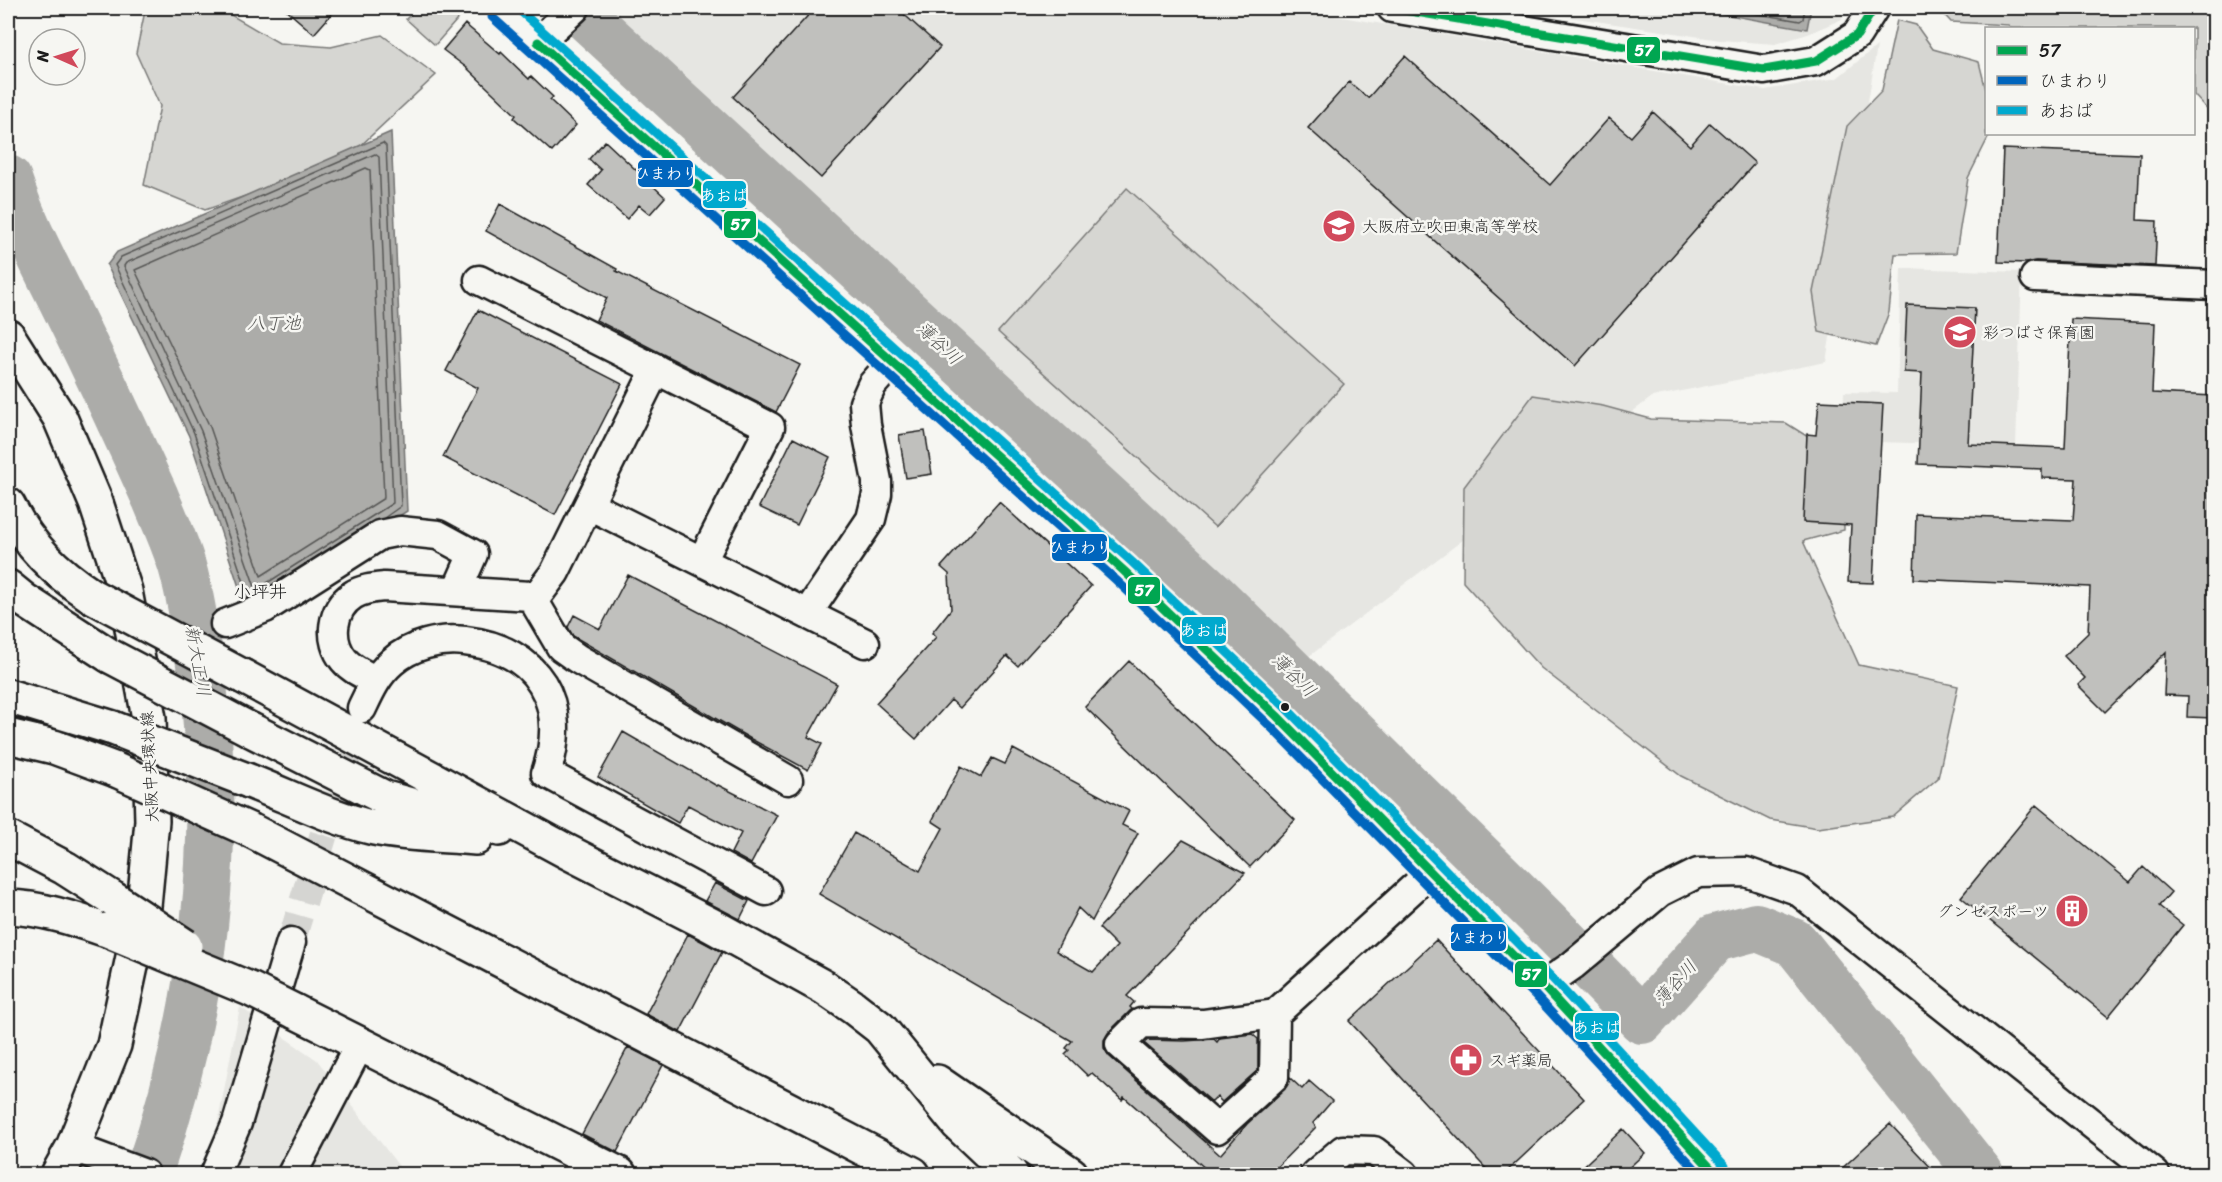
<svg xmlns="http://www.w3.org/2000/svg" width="2222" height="1182" viewBox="0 0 2222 1182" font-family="Sriracha,'Klee One',sans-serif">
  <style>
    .built { fill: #e6e6e2 }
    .green { fill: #d6d6d2; stroke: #797977; stroke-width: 1.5 }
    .water { fill: #acaca9; stroke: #727271; stroke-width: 1.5 }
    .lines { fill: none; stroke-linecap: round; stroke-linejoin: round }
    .shore { stroke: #565654; stroke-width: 1.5 }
    .river { stroke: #acaca9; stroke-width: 48 }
    .building { fill: #c0c0bd; stroke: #1c1c1c; stroke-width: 1.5 }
    .minor-tunnel { stroke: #d5d5d2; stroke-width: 28; stroke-dasharray: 28 14; stroke-linecap: butt }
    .minor-casing { stroke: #1c1c1c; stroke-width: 33 }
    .major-casing { stroke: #1c1c1c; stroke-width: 38 }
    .highway-casing { stroke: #1c1c1c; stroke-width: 38 }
    .minor { stroke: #f6f6f2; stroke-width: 28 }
    .major { stroke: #f6f6f2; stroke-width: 33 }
    .highway { stroke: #f6f6f2; stroke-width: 33 }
    .highway-bridge-casing { stroke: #1c1c1c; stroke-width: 38; stroke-linecap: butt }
    .highway-bridge { stroke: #f6f6f2; stroke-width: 33 }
    .bus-1-casing { stroke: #f6f6f2; stroke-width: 14 }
    .bus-2-casing { stroke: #f6f6f2; stroke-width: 14 }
    .bus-3-casing { stroke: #f6f6f2; stroke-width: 14 }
    .bus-1 { stroke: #00a651; stroke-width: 9 }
    .bus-2 { stroke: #0065bd; stroke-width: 9 }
    .bus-3 { stroke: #00a9ce; stroke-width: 9 }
    .bus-dot { fill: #1c1c1c; stroke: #f6f6f2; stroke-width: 2 }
    .labels { text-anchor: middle; stroke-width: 5; stroke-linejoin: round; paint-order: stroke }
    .poi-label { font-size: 16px; fill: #1c1c1c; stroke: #f6f6f2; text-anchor: start }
    .street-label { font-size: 16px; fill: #1c1c1c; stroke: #f6f6f2 }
    .water-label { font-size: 18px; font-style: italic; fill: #565654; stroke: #f6f6f2 }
    .neighbourhood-label { font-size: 18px; fill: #1c1c1c; stroke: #f6f6f2 }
    .line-badge { stroke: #f6f6f2; stroke-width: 2 }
    .badge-label { font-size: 16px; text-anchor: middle; font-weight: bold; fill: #fff }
  </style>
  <rect width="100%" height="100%" fill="#f6f6f2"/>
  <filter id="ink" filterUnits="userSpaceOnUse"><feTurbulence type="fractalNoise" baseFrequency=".0167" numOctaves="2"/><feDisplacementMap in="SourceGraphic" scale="12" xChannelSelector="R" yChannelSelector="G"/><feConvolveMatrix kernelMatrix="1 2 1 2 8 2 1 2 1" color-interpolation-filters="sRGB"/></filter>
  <g filter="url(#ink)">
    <!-- built -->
    <path class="built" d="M610,8H1290L1765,90L1837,78L1877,46L1826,362L1652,397L1304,660L601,17Z
      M1510,8H1848L1842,19L1808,34L1775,44L1720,40Z
      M1901,268L2022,272L2016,446L1842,441L1844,392L1897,393Z
      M240,1007L317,1060L405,1174H197L215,1137Z"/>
    <!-- green -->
    <path class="green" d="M157,8H219L279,43L331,47L382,35L436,75L343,162L205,210L144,185L160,106L136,53L145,11Z
      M417,8H457L463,13L435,45L406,19Z
      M1938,8H2214V117L2194,95V28H2012L2008,25L1951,22Z
      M1897,20L1916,25L1933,49L1979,62L1986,90V134H1990L1968,178L1956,253L1895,254L1889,312L1876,346L1819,332L1813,292L1847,126L1882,90Z
      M1127,188L1344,384L1215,527L998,332Z
      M1533,395L1603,406L1651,419L1786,423L1843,459L1844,530L1803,541L1859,665L1958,686L1938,778L1893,817L1818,828L1770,820L1681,776L1541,668L1463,582L1464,487Z"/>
    <!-- water -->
    <path class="water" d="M1713,8H1811L1807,29L1712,12Z
      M391,132L407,511L255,607L245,605L189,436L107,265L117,252Z"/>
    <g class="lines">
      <!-- shore -->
      <path class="shore" d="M1723,8L1800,21L1803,19L1805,8
        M375,154L379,157L393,503L256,590L201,431L124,266L126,263Z
        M366,168L370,170L384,498L261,576L210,427L135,270Z
        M249,597L194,433L115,265L121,257L383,143L386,146L401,506L384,518"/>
      <!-- river -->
      <path class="river" d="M576,8L1213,595L1545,921L1642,1020L1715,938L1756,927L1795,943L1980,1174
        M8,179C23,226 47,268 68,312C98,373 127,435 155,497C164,519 175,543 182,566C191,597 196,631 200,664C225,834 204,1013 148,1174"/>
    </g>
    <!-- building -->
    <path class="building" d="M284,8H337L314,34Z
      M815,8H897L940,47L821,178L733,97Z
      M465,24L500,54L501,52L529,79L531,76L553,97L550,100L576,125L552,152L514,118L516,115L467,68L443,50Z
      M1405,56L1550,185L1609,118L1631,137L1653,112L1690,146L1710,123L1755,163L1575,366L1308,128L1349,82L1368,98Z
      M605,141L665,197L650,214L639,205L627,219L588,185L601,170L589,159Z
      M2003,149L2140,154L2137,220L2157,221L2155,266L2036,261L2026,263L1998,262Z
      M500,204L617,269L616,271L800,365L776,412L596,320L607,298L486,231Z
      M1907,305L1975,308L1968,444L2065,448L2071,319L2155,323L2152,393L2214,396V718L2187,717L2188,696L2164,695L2166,652L2105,712L2078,685L2085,678L2064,656L2088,633L2090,587L1914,579L1916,514L2073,520L2076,479L2042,478V469L1918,464L1922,373L1904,372Z
      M478,310L622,384L555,515L443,457L478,388L446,371Z
      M1819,401L1883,404L1873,583L1848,582L1851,525L1803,522L1807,434L1816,435Z
      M925,431L932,474L906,478L899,435Z
      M793,438L830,457L797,525L759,507Z
      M999,502L1091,586L1018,666L1007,656L960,708L951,700L916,739L876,703L936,637L932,633L951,609L949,574L941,567Z
      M628,575L837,684L808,737L822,744L808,770L751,739L573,636L568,627L574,615L600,629Z
      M1129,661L1295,820L1250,867L1085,707Z
      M623,732L717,786L718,785L777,815L751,864L731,853L741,833L688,805L678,823L598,777Z
      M1013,749L1129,811L1122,825L1138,833L1092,921L1078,908L1056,951L1093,972L1117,946L1099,928L1183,840L1245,873L1127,996L1134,1002L1130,1007L1132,1009L1108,1033L1104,1040V1048L1109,1056L1220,1155L1247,1124L1285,1089L1290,1078L1302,1089L1309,1081L1332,1101L1313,1123L1316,1127L1270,1174H1203L1207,1170L1124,1097L1122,1100L1092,1073L1088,1076L1065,1054L1069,1050L1066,1048L1072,1041L819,894L854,833L920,871L943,828L932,821L961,766L981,777L992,758L1005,764Z
      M2036,805L2130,882L2143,867L2171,892L2159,906L2183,925L2108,1017L1961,897Z
      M715,883L749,901L740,919L705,901Z
      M688,934L722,952L680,1032L646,1014Z
      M1436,940L1584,1099L1504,1174H1491L1349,1021Z
      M1252,1034L1258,1039V1070L1222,1102L1217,1097L1212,1102L1144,1043L1148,1040L1184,1041L1214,1039L1217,1042L1220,1038Z
      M628,1047L663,1065L617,1152L582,1134Z
      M1890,1124L1937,1174H1836Z
      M1623,1129L1645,1153L1622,1174H1575Z"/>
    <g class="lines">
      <!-- minor-tunnel -->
      <path class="minor-tunnel" d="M291,942L360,715"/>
      <!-- minor casing -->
      <g class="minor-casing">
        <path id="minor" d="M500,8L1124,571L1277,716L1543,986L1716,1174
          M1392,8L1764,70L1816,61L1857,35L1874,8
          M538,42L575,8
          M2035,277L2214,285
          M479,280L770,427L702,561
          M589,505L865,643
          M531,596L561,647L578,659L788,780
          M807,614L871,519L877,494V481L866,425L864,403L872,385L893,361
          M225,624L265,608L380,535L400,531L438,535L473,554L457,590
          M375,680C364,674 352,670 344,660C328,641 331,609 353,595C362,589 374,588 384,587L531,596L540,592L555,572L656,369
          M362,708C370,691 377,675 392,662C411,645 440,638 465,641C539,650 570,703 546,773L766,891
          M1543,986L1573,965L1660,892L1698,873L1746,872L1797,890L2155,1174
          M1275,1014L1274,1077L1217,1129L1120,1044L1141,1023L1203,1024L1275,1014L1431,872
          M73,1147L145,1174
          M215,1174L237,1123L291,942
          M292,1174L360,1044
          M1315,1174L1343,1150L1374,1151L1404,1174"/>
      </g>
      <!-- major casing -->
      <g class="major-casing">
        <path id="major" d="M8,336L60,418L96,503L125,591L149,718L152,821L144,906L114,1045L73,1147L58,1174"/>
      </g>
      <!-- highway casing -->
      <g class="highway-casing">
        <path id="highway" d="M8,505C28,545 55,572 92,596
          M8,587L24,600L110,656
          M244,677L566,851L711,925L825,988L853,1007L880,1028L958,1124L1011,1174
          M8,696L113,728
          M251,730L385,798L499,829
          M8,736L54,747L116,770
          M249,781C290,797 331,818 374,828C407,835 442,835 476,838
          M252,831L913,1174
          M8,838L65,868L112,898
          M8,907C42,908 74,919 107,930
          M294,1011L619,1174
          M937,1082L1071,1174"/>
      </g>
      <!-- minor -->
      <use href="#minor" class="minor"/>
      <!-- major -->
      <use href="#major" class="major"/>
      <!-- highway -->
      <use href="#highway" class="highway"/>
      <!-- highway-bridge casing -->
      <g class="highway-bridge-casing">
        <path id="highway-bridge" d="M92,596L244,677
          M110,656L251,730
          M113,728L249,781
          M116,770L252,831
          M112,898L185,946
          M107,930L250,989L294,1011"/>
      </g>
      <!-- highway-bridge -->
      <use href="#highway-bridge" class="highway-bridge"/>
      <!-- bus-1 casing -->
      <g class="bus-1-casing">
        <path id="bus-1" d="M1392,8L1764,70L1816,61L1857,35L1874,8
          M538,42L1124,571L1277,716L1543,986L1716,1174"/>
      </g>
      <!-- bus-2 casing -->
      <g class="bus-2-casing">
        <path id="bus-2" d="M492,17L1116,580L1269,725L1534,994L1700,1174"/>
      </g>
      <!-- bus-3 casing -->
      <g class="bus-3-casing">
        <path id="bus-3" d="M517,8L1132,562L1285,707L1552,978L1725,1166"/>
      </g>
      <!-- bus-1 -->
      <use href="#bus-1" class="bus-1"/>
      <!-- bus-2 -->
      <use href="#bus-2" class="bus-2"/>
      <!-- bus-3 -->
      <use href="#bus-3" class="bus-3"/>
    </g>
  </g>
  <!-- icons -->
  <defs>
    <g id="school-disc" transform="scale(1.725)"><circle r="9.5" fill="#d1495b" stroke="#f6f6f2"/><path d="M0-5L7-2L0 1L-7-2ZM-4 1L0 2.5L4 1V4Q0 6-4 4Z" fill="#fff"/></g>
    <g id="building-disc" transform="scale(1.725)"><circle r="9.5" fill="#d1495b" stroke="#f6f6f2"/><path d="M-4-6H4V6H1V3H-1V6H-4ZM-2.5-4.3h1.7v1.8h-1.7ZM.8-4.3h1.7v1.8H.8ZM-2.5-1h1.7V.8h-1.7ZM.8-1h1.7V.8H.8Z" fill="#fff"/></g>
    <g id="pharmacy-disc" transform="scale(1.725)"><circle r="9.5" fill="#d1495b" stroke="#f6f6f2"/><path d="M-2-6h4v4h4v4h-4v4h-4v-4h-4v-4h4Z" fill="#fff"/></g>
  </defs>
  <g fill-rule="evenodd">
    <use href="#school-disc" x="1339" y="226"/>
    <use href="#school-disc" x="1960" y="332"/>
    <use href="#building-disc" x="2072" y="911"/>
    <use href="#pharmacy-disc" x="1466" y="1060"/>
  </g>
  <!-- markers -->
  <circle class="bus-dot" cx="1285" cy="707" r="5"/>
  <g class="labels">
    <!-- poi labels -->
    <g class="poi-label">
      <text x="1362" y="232">大阪府立吹田東高等学校</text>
      <text x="1983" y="338">彩つばさ保育園</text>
      <text x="2049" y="917" text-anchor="end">グンゼスポーツ</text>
      <text x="1489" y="1066">スギ薬局</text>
    </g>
    <!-- street labels -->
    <g class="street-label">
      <text transform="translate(149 767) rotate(-93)" y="6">大阪中央環状線</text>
    </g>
    <!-- water labels -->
    <g class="water-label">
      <text x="274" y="329">八丁池</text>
      <text transform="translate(939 343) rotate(43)" y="6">薄谷川</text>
      <text transform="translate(198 661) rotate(80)" y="6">新大正川</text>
      <text transform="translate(1294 675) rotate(45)" y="6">薄谷川</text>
      <text transform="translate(1675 983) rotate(-48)" y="6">薄谷川</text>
    </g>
    <!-- neighbourhood labels -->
    <g class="neighbourhood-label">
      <text x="260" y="598">小坪井</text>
    </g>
  </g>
  <g class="line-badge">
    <rect x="1626" y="36" width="35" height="28" rx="6" fill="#00a651"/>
    <rect x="637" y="159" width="57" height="29" rx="6" fill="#0065bd"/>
    <rect x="702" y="180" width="45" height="29" rx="6" fill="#00a9ce"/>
    <rect x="723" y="210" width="34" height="29" rx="6" fill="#00a651"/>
    <rect x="1051" y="533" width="57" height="29" rx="6" fill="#0065bd"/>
    <rect x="1127" y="576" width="34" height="29" rx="6" fill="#00a651"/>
    <rect x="1181" y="616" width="46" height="29" rx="6" fill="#00a9ce"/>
    <rect x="1450" y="923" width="57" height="29" rx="6" fill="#0065bd"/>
    <rect x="1514" y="960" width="34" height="28" rx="6" fill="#00a651"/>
    <rect x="1574" y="1012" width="46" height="29" rx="6" fill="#00a9ce"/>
  </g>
  <g class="badge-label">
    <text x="1644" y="56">57</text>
    <text x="666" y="179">ひまわり</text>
    <text x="724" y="201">あおば</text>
    <text x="740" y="230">57</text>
    <text x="1080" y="553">ひまわり</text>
    <text x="1144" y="596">57</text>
    <text x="1204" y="636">あおば</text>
    <text x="1478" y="943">ひまわり</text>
    <text x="1531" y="980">57</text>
    <text x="1597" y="1033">あおば</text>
  </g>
  <!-- margin -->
  <rect width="2222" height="1182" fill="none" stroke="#f6f6f2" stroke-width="30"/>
  <rect x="15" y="15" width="2192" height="1152" fill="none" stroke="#1c1c1c" stroke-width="2" filter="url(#ink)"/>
  <!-- legend -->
  <rect x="1985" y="27" width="210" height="108" fill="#f6f6f2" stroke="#9f9f9c" stroke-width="1.5"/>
  <rect x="1997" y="46" width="30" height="9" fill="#00a651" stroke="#9f9f9c" stroke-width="1.5"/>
  <text x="2039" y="57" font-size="18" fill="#1c1c1c">57</text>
  <rect x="1997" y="76" width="30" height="9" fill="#0065bd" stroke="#9f9f9c" stroke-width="1.5"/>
  <text x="2039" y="87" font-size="18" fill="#1c1c1c">ひまわり</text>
  <rect x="1997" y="106" width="30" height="9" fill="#00a9ce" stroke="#9f9f9c" stroke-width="1.5"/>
  <text x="2039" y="117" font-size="18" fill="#1c1c1c">あおば</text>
  <!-- north arrow -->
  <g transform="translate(57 57) rotate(273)"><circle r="28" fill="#f6f6f2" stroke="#9f9f9c" stroke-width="1.5"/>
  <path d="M0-4.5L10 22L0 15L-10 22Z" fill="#d1495b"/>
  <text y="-9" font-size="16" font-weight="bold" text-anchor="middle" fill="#1c1c1c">N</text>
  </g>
</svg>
